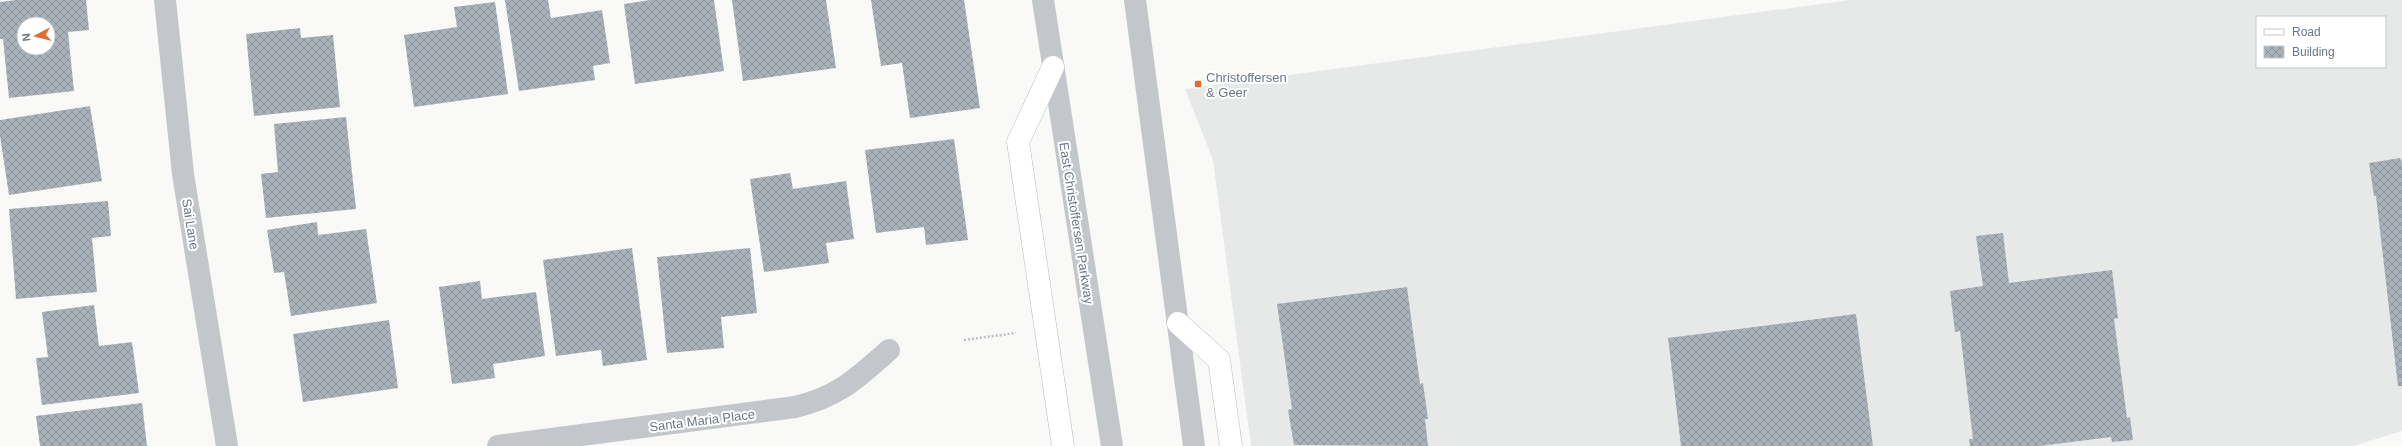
<svg xmlns="http://www.w3.org/2000/svg" width="2402" height="446" viewBox="0 0 2402 446" font-family="Arial,sans-serif">
  <style>
    .built { fill: #e7e9e9; fill-rule: evenodd }
    .building { fill: url(#building-cross-hatch); fill-rule: evenodd }
    .lines { fill: none; stroke-linecap: round; stroke-linejoin: round }
    .primary-casing { stroke: #b7bbbf; stroke-width: 23 }
    .path { stroke: #bdc0c3; stroke-width: 2.5; stroke-dasharray: 2 2; stroke-linecap: butt }
    .minor { stroke: #c3c7cb; stroke-width: 22 }
    .tertiary { stroke: #c3c7cb; stroke-width: 22 }
    .primary { stroke: #fff; stroke-width: 22 }
    .poi-dot { fill: #e06d31; stroke: #fff; stroke-width: 1.5 }
    .labels { text-anchor: middle; stroke-width: 4; stroke-linejoin: round; paint-order: stroke }
    .poi-label { font-size: 13px; fill: #697788; stroke: #fff; text-anchor: start }
    .street-label { font-size: 13px; fill: #697788; stroke: #fff }
  </style>
  <defs>
    <pattern id="building-cross-hatch" width="8" height="8" patternUnits="userSpaceOnUse"><rect width="8" height="8" fill="#a9b1b9"/><path d="M0 0l8 8M0 8l8-8" fill="none" stroke="#8e959c"/></pattern>
  </defs>
  <rect width="100%" height="100%" fill="#f9faf8"/>
  <!-- built -->
  <path class="built" d="M1850,0H2402V431L2353,446H1251L1213,160L1185,89ZM2257,17H2385V67H2257Z"/>
  <!-- building -->
  <path class="building" d="M16,0H86L89,30L68,32L74,91L9,98L3,39H0V2ZM24,24H48V48H24Z
    M505,0H548L551,18L602,10L610,63L593,66L595,80L519,91Z
    M650,0H714L724,71L635,84L624,4Z
    M732,0H826L836,68L743,81Z
    M871,0H964L980,108L910,118L902,63L881,66Z
    M495,2L508,94L414,107L404,35L457,27L454,7Z
    M300,28L301,38L333,35L340,107L254,116L246,34Z
    M90,106L102,181L9,195L0,136V120Z
    M346,117L356,209L266,218L261,174L278,172L274,124Z
    M954,139L968,240L926,245L924,227L876,233L865,150Z
    M2400,158L2402,163V386H2398L2376,196H2374L2369,163Z
    M790,173L793,189L846,181L854,239L826,243L829,263L764,272L750,179Z
    M108,201L111,236L92,238L97,292L16,299L9,209Z
    M317,222L318,235L366,229L377,303L291,316L284,272L274,273L267,230Z
    M2003,233L2009,283L2112,270L2118,318L2114,319L2127,418L2130,417L2133,440L2112,442L2111,437L2040,446H1970L1969,439H1973L1960,331L1955,332L1950,291L1983,286L1976,236Z
    M632,248L647,360L603,366L601,350L556,356L543,260Z
    M750,248L757,313L721,317L724,348L667,353L657,257Z
    M480,281L482,299L536,292L545,356L493,364L495,378L452,384L439,287Z
    M1407,287L1420,384L1423,383L1428,419H1425L1428,446L1294,445L1288,410L1292,409L1277,304Z
    M94,305L99,346L132,342L139,393L42,405L36,358L48,357L42,312Z
    M1856,314L1873,446H1681L1668,338Z
    M389,320L398,388L303,402L293,334Z
    M142,403L147,446H40L36,416Z"/>
  <g class="lines">
    <!-- primary casing -->
    <g class="primary-casing">
      <path id="primary" d="M1053,67L1018,142L1063,446
        M1178,323L1219,360L1231,446"/>
    </g>
    <!-- path -->
    <path class="path" d="M964,340L1016,333"/>
    <!-- minor -->
    <path class="minor" d="M165,0L183,174L227,446
      M498,446L795,407C838,397 856,379 889,350"/>
    <!-- tertiary -->
    <path class="tertiary" d="M1043,0L1112,446
      M1135,0L1194,446"/>
    <!-- primary -->
    <use href="#primary" class="primary"/>
  </g>
  <!-- markers -->
  <rect class="poi-dot" x="1194" y="80" width="8" height="8" rx="2"/>
  <g class="labels">
    <!-- poi labels -->
    <g class="poi-label">
      <text x="1206" y="82">Christoffersen<tspan x="1206" dy="15">&amp; Geer</tspan></text>
    </g>
    <!-- street labels -->
    <g class="street-label">
      <text transform="translate(1077 223) rotate(81)" y="5">East Christoffersen Parkway</text>
      <text transform="translate(191 224) rotate(81)" y="5">Sai Lane</text>
      <text transform="translate(702 420) rotate(-7)" y="5">Santa Maria Place</text>
    </g>
  </g>
  <!-- legend -->
  <rect x="2256" y="16" width="130" height="52" fill="#ffffff" stroke="#c3c9cf"/>
  <rect x="2264" y="29" width="20" height="6" fill="#ffffff" stroke="#c3c9cf"/>
  <text x="2292" y="36" font-size="12" fill="#697788">Road</text>
  <rect x="2264" y="46" width="20" height="12" fill="url(#building-cross-hatch)" stroke="#c3c9cf"/>
  <text x="2292" y="56" font-size="12" fill="#697788">Building</text>
  <!-- north arrow -->
  <g transform="translate(36 36) rotate(263)"><circle r="19" fill="#ffffff" stroke="#c3c9cf"/>
  <path d="M0-3L7 15L0 10L-7 15Z" fill="#e06d31"/>
  <text y="-6" font-size="11" font-weight="bold" text-anchor="middle" fill="#697788">N</text>
  </g>
</svg>
